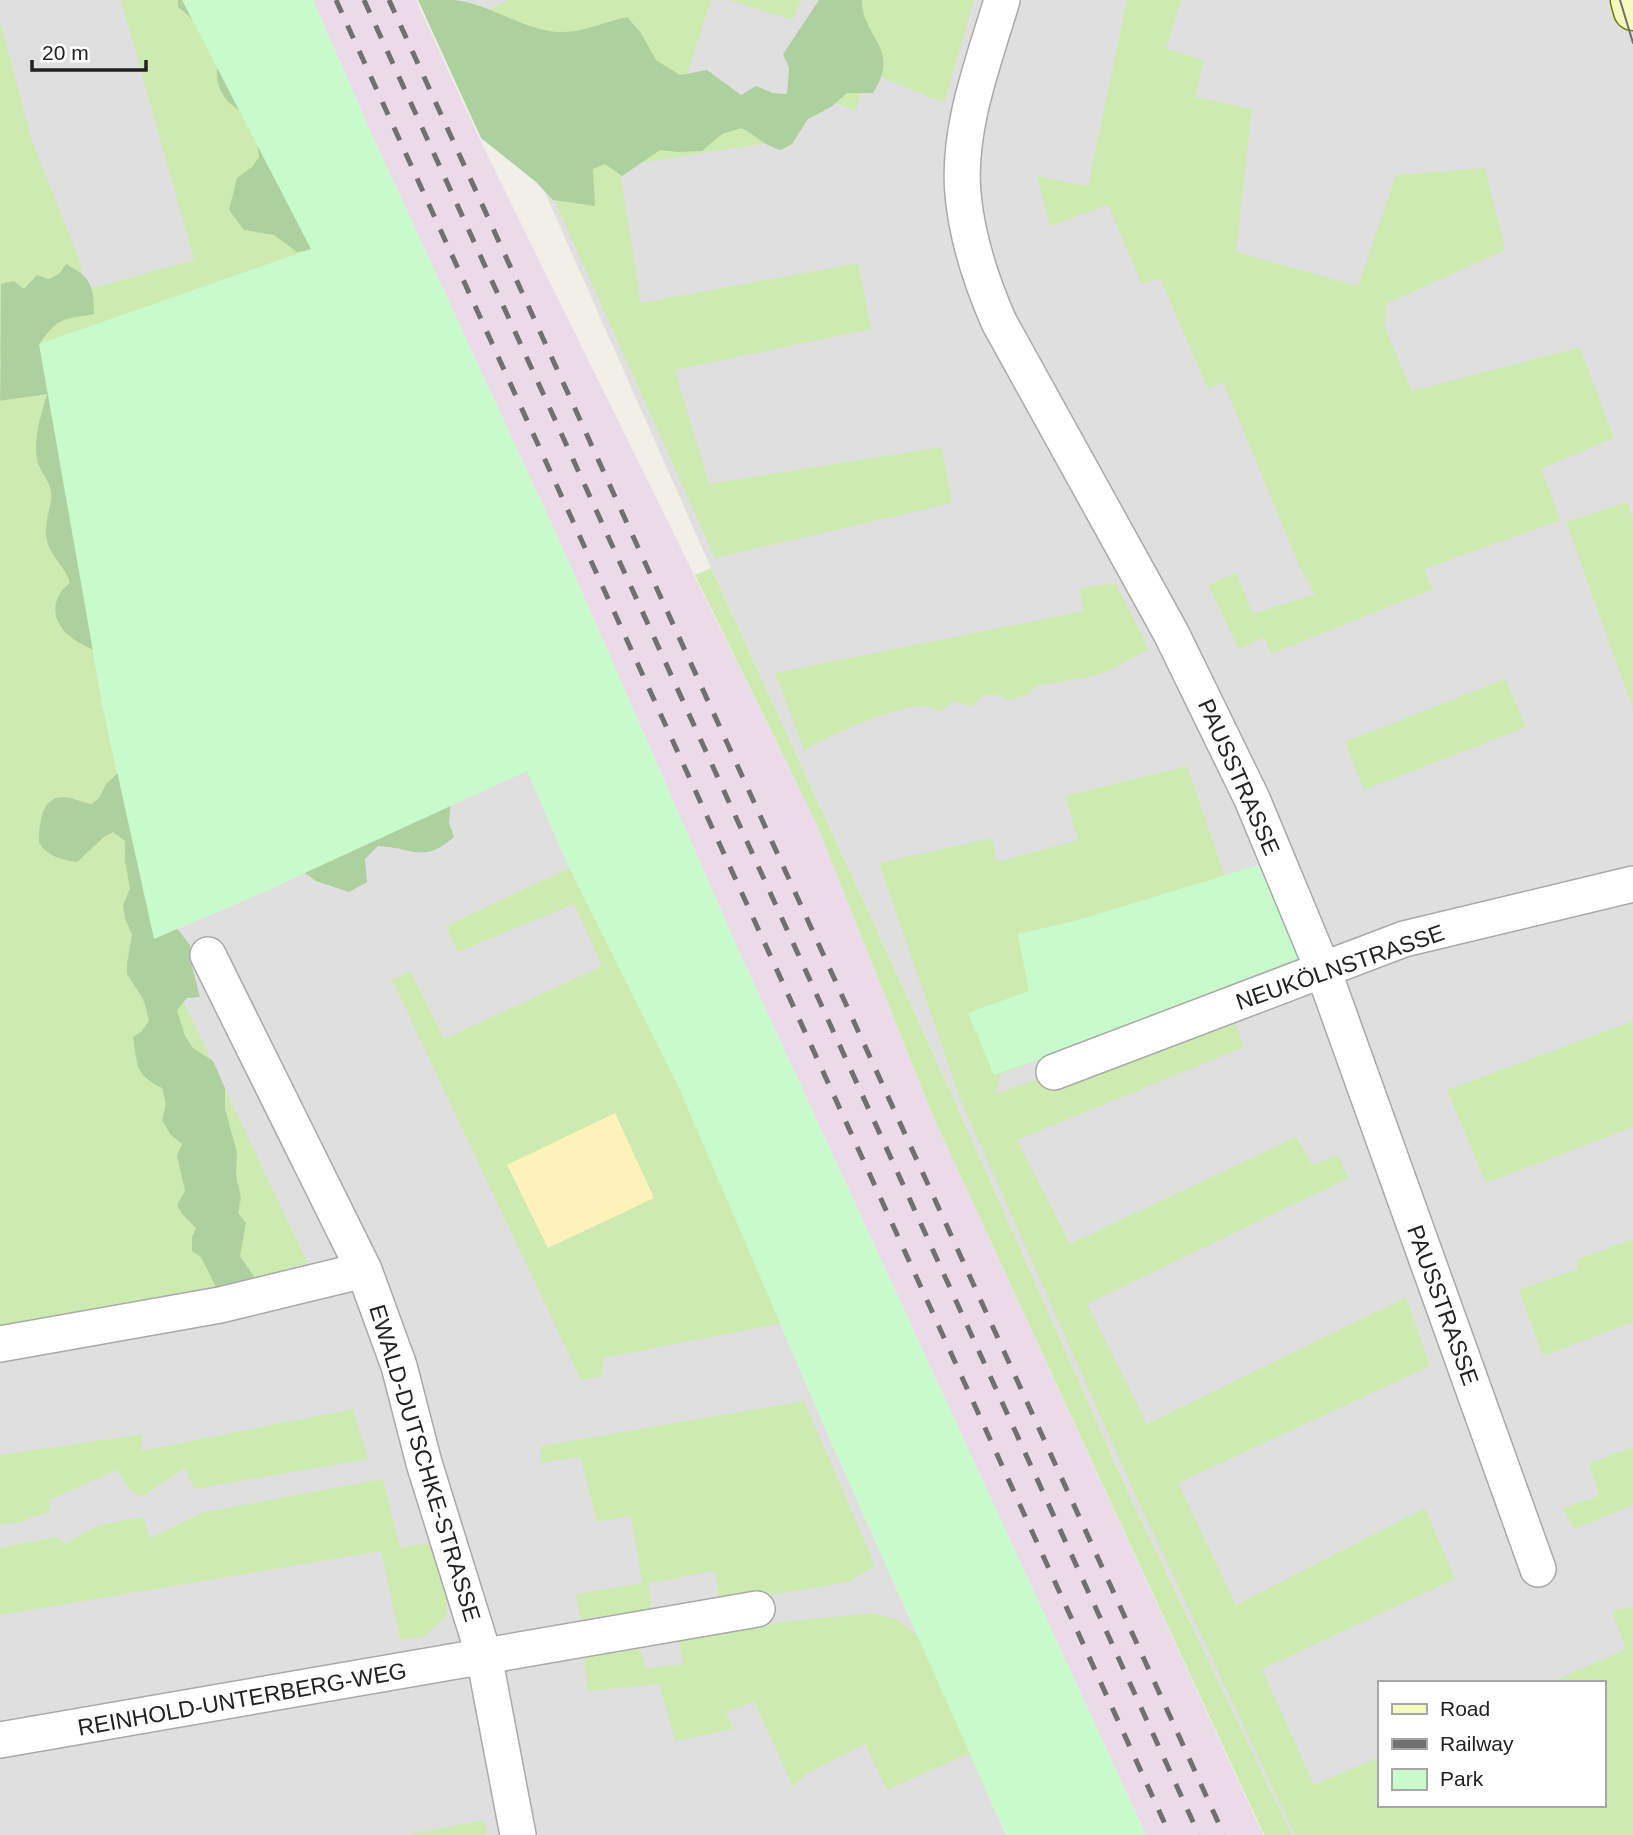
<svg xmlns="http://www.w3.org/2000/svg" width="1633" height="1835" viewBox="0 0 1633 1835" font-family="Helvetica,sans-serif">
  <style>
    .residential { fill: #e0dfdf; fill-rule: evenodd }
    .industrial { fill: #ebdbe8 }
    .grass { fill: #cdebb0 }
    .forest { fill: #add19e }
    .sand { fill: #fff1ba }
    .park { fill: #c8facc }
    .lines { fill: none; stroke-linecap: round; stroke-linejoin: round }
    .street-casing { stroke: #a9a9a9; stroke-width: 38 }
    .secondary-casing { stroke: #707d05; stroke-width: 41 }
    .street { stroke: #fff; stroke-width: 35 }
    .secondary { stroke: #f7fabf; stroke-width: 38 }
    .tram { stroke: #707070; stroke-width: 2 }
    .rail { stroke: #707070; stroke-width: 5; stroke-dasharray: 14 14; stroke-linecap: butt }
    .labels { text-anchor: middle; stroke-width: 5; stroke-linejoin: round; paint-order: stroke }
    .street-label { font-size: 23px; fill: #222; stroke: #fff }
  </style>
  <rect width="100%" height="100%" fill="#f2efe9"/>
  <!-- residential -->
  <path class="residential" d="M0,0H182L312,250L0,353Z
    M459,0H1628L1633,17V1835H1292L1130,1497L953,1097L711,568L531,161L649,63ZM1379,1683H1603V1805H1379Z
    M527,770L568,865L679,1088L822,1421L1006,1835H0V1355L154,939L259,894Z"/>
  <!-- industrial -->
  <path class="industrial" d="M313,0H416L480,140L817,825L932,1114L1263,1835H1146L737,947L564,551L367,124Z"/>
  <!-- grass -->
  <path class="grass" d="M121,0H199L330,253L0,357V20L31,138L80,262L85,290L194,260Z
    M508,0H711L683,86L478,16Z
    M729,0H801L793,20Z
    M818,0H974L944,103L867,71L856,111L792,85Z
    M1127,0H1181L1166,49L1204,60L1195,97L1252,109L1236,252L1358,286L1396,175L1485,168L1505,250L1386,304L1385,328L1412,391L1580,347L1614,438L1541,469L1561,520L1424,569L1433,589L1271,654L1264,637L1239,649L1208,585L1236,573L1253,614L1315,594L1301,570L1223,382L1208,389L1160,278L1142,284L1108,205L1050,226L1037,176L1088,186Z
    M726,104L781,141L619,166L641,303L858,263L871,329L675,370L709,484L942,447L952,503L715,558L540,168Z
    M47,393L103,708L154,939L308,1264L288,1267L292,1278L0,1337V401Z
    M1627,502L1633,520V709L1566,522Z
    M711,568L953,1097L1130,1497L1292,1835H1264L932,1114L817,825L695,575Z
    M1115,583L1149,649L1111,670L1089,677L1036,686L1029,694L1009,700L998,695H984L972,706L953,701L940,711C935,710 929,706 924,706C900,704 826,736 804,750L775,673L1083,611L1080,588Z
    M1505,679L1526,727L1364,790L1345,742Z
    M1187,766L1227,883L1287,973L1000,1074L996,1094L1291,988L1296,997L1235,1022L1244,1047L1017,1140L1070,1244L1296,1137L1312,1165L1338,1155L1348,1178L1087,1304L1147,1424L1406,1297L1430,1366L1178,1483L1236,1605L1425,1508L1455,1579L1262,1669L1314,1785L1379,1757V1805H1603V1683H1549L1626,1649L1612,1611L1633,1606V1835H1295L1135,1494L961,1101L879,863L992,838L997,862L1078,840L1065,796Z
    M605,851L804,1319L603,1358L602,1376L581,1380L392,980L410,971L444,1039L602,966L574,904L458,952L446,926Z
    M1633,1021V1127L1486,1183L1447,1090Z
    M1633,1239V1322L1543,1356L1519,1290L1578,1269L1576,1260Z
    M804,1401L875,1565L849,1582L720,1603L715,1571L649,1583L651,1610L580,1619L576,1594L642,1583L631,1516L597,1522L580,1457L540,1463L541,1446Z
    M353,1409L368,1459L194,1489L185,1468L141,1497L130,1489L117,1470L49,1500L51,1511L16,1523L0,1525V1455L143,1434L141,1451Z
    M1633,1447V1505L1574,1529L1563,1508L1599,1496L1589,1463Z
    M383,1479L400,1548L435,1542L446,1590L447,1615L424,1637L400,1639L381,1551L0,1615V1548L57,1537L64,1544L99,1525L143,1517L150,1538L204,1512Z
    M873,1613L898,1620L930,1646L1007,1835L969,1753L887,1790L865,1744L806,1774L793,1787L754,1701L726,1713L733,1729L675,1741L659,1684L588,1691L584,1656L638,1645L646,1668L683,1664L679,1638L789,1621Z
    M484,1820L487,1835H407Z"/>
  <!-- forest -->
  <path class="forest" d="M178,0H313L312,250L297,252L274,235L244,230L229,210L237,178L252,167L259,157L254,119C234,108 219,99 217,76C217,69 218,60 216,54C211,39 190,15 178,7Z
    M418,0C430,0 444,0 456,0C491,5 523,30 559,32C583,33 604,22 627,17L641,33L656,60L680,75L707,70L741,95L756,86L773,93L787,94L789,68L783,54L819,0H862C862,39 902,47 873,93H847L831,107L808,119L792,144L781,150C764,146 757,136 742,128L722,134L702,151L678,152L660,150L622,176L605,164L593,169L595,206L553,200L536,182L481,138Z
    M66,264C91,277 94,286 94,314C62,320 60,316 40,343L451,799L449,823L454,837C423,864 415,848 378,846L365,859L367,882L349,892L316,881L305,873L171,921L190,945V959L200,997L187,998L177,1010L185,1036L193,1048L213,1061L225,1088V1109L237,1152L236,1175L241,1198L238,1213L246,1223L240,1256L257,1281L217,1289L201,1257L192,1251V1237L196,1228L182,1214L177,1205L185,1191L177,1156L182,1144L170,1134L162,1120L166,1104L162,1088C134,1074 138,1066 133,1037L142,1031L149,1020L143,999L127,974V963L132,935L125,918L123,905L130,888L125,861V841L113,832L104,837L77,862C62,860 47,856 39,843C39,827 40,797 63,797C72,797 83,803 92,804L99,798L106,784L119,772L104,656C93,649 74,642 65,632C50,616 53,595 70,583C66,568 51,557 47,541C42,524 53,506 51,493C50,481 41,473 38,463C32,441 41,415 47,394L0,401L1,284L14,281L24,289L37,275L49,279L59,274Z"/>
  <!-- sand -->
  <path class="sand" d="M615,1113L654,1198L548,1248L507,1165Z"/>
  <!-- park -->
  <path class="park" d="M182,0H313L367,124L564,551L737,947L1146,1835H1006L822,1421L679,1088L568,865L527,771L259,894L154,939L103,708L39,344L311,249Z
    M1265,863L1306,967L994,1075L968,1013L1029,991L1018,934L1075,921Z"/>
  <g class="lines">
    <!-- street casing -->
    <g class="street-casing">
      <path id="street" d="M1002,0C984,61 957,129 963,194C967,239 981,281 999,322L1171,633L1252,799L1323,970L1538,1569
        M208,955L364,1270L399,1366L424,1463L484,1656L518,1835
        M1054,1072L1404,939L1633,884
        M0,1344L220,1305L364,1270
        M0,1740L757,1609"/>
    </g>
    <!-- secondary casing -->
    <g class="secondary-casing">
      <path id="secondary" d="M1630,0L1633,11"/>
    </g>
    <!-- street -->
    <use href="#street" class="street"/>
    <!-- secondary -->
    <use href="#secondary" class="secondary"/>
    <!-- tram -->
    <path class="tram" d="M1620,0L1633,43"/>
    <!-- rail -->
    <path class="rail" d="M336,0L1170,1835
      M364,0L1199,1835
      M389,0L1224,1835"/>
  </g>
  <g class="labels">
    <!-- street labels -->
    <g class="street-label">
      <text transform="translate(1239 777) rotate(66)" y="8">PAUSSTRASSE</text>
      <text transform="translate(1340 967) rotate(-19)" y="8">NEUKÖLNSTRASSE</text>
      <text transform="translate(1443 1305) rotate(70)" y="8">PAUSSTRASSE</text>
      <text transform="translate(425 1463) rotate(73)" y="8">EWALD-DUTSCHKE-STRASSE</text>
      <text transform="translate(242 1699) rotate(-10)" y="8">REINHOLD-UNTERBERG-WEG</text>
    </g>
  </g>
  <!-- legend -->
  <rect x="1378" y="1681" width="228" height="126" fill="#ffffff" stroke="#a7a7a7" stroke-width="2"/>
  <rect x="1392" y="1704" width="35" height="10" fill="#f7fabf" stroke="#a7a7a7" stroke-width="2"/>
  <text x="1440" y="1716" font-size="21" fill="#222222">Road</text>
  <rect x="1392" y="1739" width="35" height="10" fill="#707070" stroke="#a7a7a7" stroke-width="2"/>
  <text x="1440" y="1751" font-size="21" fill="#222222">Railway</text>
  <rect x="1392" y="1769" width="35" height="21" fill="#c8facc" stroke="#a7a7a7" stroke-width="2"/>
  <text x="1440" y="1786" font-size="21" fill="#222222">Park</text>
  <!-- scale -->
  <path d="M32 60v10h114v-10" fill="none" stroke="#222222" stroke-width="3.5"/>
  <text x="42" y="60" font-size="21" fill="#222222" stroke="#ffffff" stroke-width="5" paint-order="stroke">20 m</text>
</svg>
